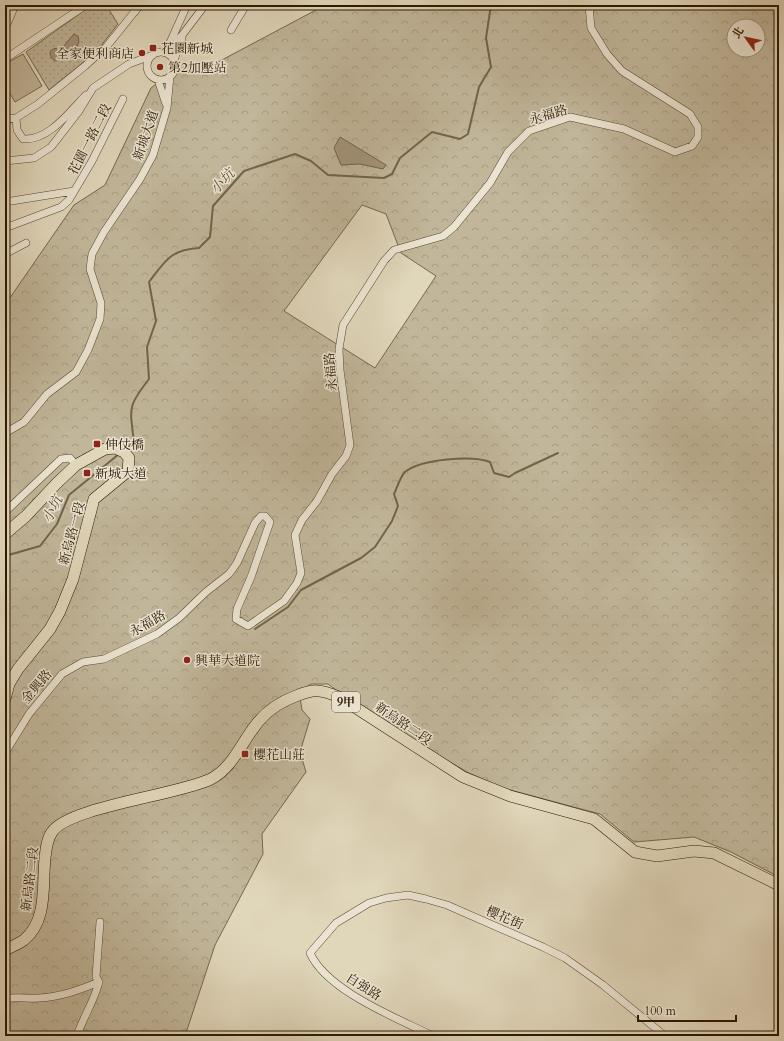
<svg xmlns="http://www.w3.org/2000/svg" width="784" height="1041" viewBox="0 0 784 1041" font-family="Cardo,'Noto Serif TC',serif">
  <style>
    .forest { fill: url(#forest-crowns); stroke: #76674d; fill-rule: evenodd }
    .park { fill: url(#park-dots); stroke: #76674d }
    .pitch { fill: #c1b69a; stroke: #76674d }
    .water { fill: #a3957b; stroke: #73634a }
    .lines { fill: none; stroke-linecap: round; stroke-linejoin: round }
    .stream { stroke: #73634a; stroke-width: 2 }
    .minor-casing { stroke: #59482e; stroke-width: 8 }
    .primary-casing { stroke: #2c1800; stroke-width: 12 }
    .minor { stroke: #ebe4d2; stroke-width: 7 }
    .primary { stroke: #e0d6ba; stroke-width: 11 }
    .poi-dot { fill: #8f2418; stroke: #ebe4d2; stroke-width: 1.5 }
    .labels { text-anchor: middle; stroke-width: 3; stroke-linejoin: round; paint-order: stroke }
    .shield { fill: #ebe4d2; stroke: #65553f; stroke-width: 1 }
    .shield-label { font-size: 12px; font-weight: bold; fill: #2c1800 }
    .poi-label { font-size: 13px; fill: #2c1800; stroke: #ebe4d2; text-anchor: start }
    .street-label { font-size: 13px; fill: #2c1800; stroke: #ebe4d2 }
    .water-label { font-size: 14px; font-style: italic; fill: #5c4a31; stroke: #ebe4d2 }
  </style>
  <defs>
    <pattern id="forest-crowns" width="20" height="18" patternUnits="userSpaceOnUse"><rect width="20" height="18" fill="#c1b69a"/><path d="M2 6a3 3 0 1 1 6 0M12 15a3 3 0 1 1 6 0" fill="none" stroke="#a69c83"/></pattern>
    <pattern id="park-dots" width="8" height="8" patternUnits="userSpaceOnUse"><rect width="8" height="8" fill="#c1b69a"/><path d="M2 2h.1M6 6h.1" fill="none" stroke="#a69c83" stroke-width="1.8" stroke-linecap="round"/></pattern>
  </defs>
  <rect width="100%" height="100%" fill="#e0d6ba"/>
  <filter id="stains"><feTurbulence type="fractalNoise" baseFrequency=".005" numOctaves="4"/><feColorMatrix values="0 0 0 0 .2 0 0 0 0 .09 0 0 0 0 .02 0 0 0 .5 -.17"/></filter>
  <radialGradient id="worn" r=".72"><stop offset=".6" stop-color="#630" stop-opacity="0"/><stop offset="1" stop-color="#630" stop-opacity=".3"/></radialGradient>
  <!-- forest -->
  <path class="forest" d="M319,5H779V877L731,852L694,837L634,842L600,814L503,788L469,773L375,719L328,684H311L299,691L302,710L310,719L300,752L306,772L262,834L263,854L215,945L185,1036H5V305L74,205L105,185L151,88L183,64L203,70L316,10ZM734,26H758V50H734ZM362,205L386,214L401,253L436,276L375,368L284,311Z"/>
  <!-- park -->
  <path class="park" d="M92,5H106L118,24L96,52L49,90L26,52Z"/>
  <!-- pitch -->
  <path class="pitch" d="M23,54L42,86L15,102L5,85V64Z"/>
  <!-- water -->
  <path class="water" d="M74,34L78,36L79,42L77,46L57,61C52,60 50,57 50,52L53,49L63,47Z
    M340,137L386,165L383,169L360,164L341,165L334,148Z"/>
  <g class="lines">
    <!-- stream -->
    <path class="stream" d="M126,449L134,442C130,408 127,407 149,379L147,347L156,321L149,282C166,260 170,250 199,248L210,237L213,206L244,171L295,154L311,161L328,175L384,178L392,174L400,158L432,132L460,139L468,134L479,87L491,67L486,38L491,5
      M5,556L40,546L57,524L69,495L119,454
      M255,629L288,607L301,590L361,558L375,547L392,521L398,506L394,494C397,488 400,477 405,472C421,459 472,455 490,462L494,473L509,477L515,473L558,453"/>
    <!-- minor casing -->
    <g class="minor-casing">
      <path id="minor" d="M131,5L135,12
        M5,29L13,10
        M231,30L246,5
        M168,47L187,5
        M147 66a14 14 0 1 1 28 0a14 14 0 1 1-28 0Z
        M166,53L183,34L205,5
        M5,59L86,5
        M174,60L182,38
        M158,80L166,104
        M16,118L17,130L23,139C49,141 70,111 86,95
        M5,119L16,118L38,104L85,66L107,46L140,5
        M5,161L34,158L51,147L79,111L93,88L129,64L153,55
        M5,202L74,191
        M5,228L61,207L69,200L92,161L123,99
        M5,254L26,243
        M5,433L24,422L47,394L76,372L88,350L100,319L101,303L90,269L92,254L104,232L140,179L153,155L167,108L170,76
        M5,512L61,459L70,458L76,465
        M5,753L29,714L62,674L83,662L104,659L157,634L179,618L206,592L229,574L237,563L255,523L261,516H265L270,522L251,577L237,609L236,619L248,626L284,601L297,583L301,573L295,535L302,520L317,501L332,474L346,456L350,445L340,370L339,349L343,325L384,261L394,250L443,236L454,227L490,183L508,152L529,131L570,117L624,129L675,152L692,146L698,137V127L690,114L622,71L607,54L591,28L589,5
        M99,982L96,977L100,922
        M5,999C17,996 27,999 39,998C61,997 79,990 99,982C94,1002 83,1017 77,1036
        M433,1036C397,1018 327,991 310,953L336,923L369,903L386,898L408,895L426,899L447,905L543,947L565,958L603,985L665,1036"/>
    </g>
    <!-- primary casing -->
    <g class="primary-casing">
      <path id="primary" d="M5,534L26,516L57,483L76,465L105,449L115,448L124,452L129,458L128,471L94,499L73,579L60,611L50,629L18,669L9,684L5,699
        M5,950C11,947 18,944 24,940C48,920 42,886 45,858C46,849 47,839 52,832C68,807 178,795 211,779C232,768 241,744 255,726C265,712 280,702 296,696C314,689 320,689 339,697L463,777L510,796L594,819L635,852L657,856L694,851L714,853L779,885"/>
    </g>
    <!-- minor -->
    <use href="#minor" class="minor"/>
    <!-- primary -->
    <use href="#primary" class="primary"/>
  </g>
  <!-- markers -->
  <g class="poi-dot">
    <rect x="149" y="44" width="8" height="8" rx="2"/>
    <circle cx="142" cy="53" r="4"/>
    <circle cx="160" cy="67" r="4"/>
    <rect x="93" y="440" width="8" height="8" rx="2"/>
    <rect x="83" y="469" width="8" height="8" rx="2"/>
    <circle cx="187" cy="660" r="4"/>
    <rect x="241" y="750" width="8" height="8" rx="2"/>
  </g>
  <g class="labels">
    <!-- shield labels -->
    <rect class="shield" x="332" y="692" width="28" height="20" rx="3"/>
    <g class="shield-label">
      <text x="346" y="706">9甲</text>
    </g>
    <!-- poi labels -->
    <g class="poi-label">
      <text x="161" y="53">花園新城</text>
      <text x="134" y="58" text-anchor="end">全家便利商店</text>
      <text x="168" y="72">第2加壓站</text>
      <text x="105" y="449">伸仗橋</text>
      <text x="95" y="478">新城大道</text>
      <text x="195" y="665">興華大道院</text>
      <text x="253" y="759">櫻花山莊</text>
    </g>
    <!-- street labels -->
    <g class="street-label">
      <text transform="translate(548 114) rotate(-16)" y="5">永福路</text>
      <text transform="translate(145 135) rotate(-71)" y="5">新城大道</text>
      <text transform="translate(89 139) rotate(-63)" y="5">花園一路二段</text>
      <text transform="translate(330 372) rotate(-95)" y="5">永福路</text>
      <text transform="translate(71 533) rotate(-75)" y="5">新烏路一段</text>
      <text transform="translate(147 623) rotate(-30)" y="5">永福路</text>
      <text transform="translate(36 686) rotate(-50)" y="5">金興路</text>
      <text transform="translate(404 723) rotate(34)" y="5">新烏路二段</text>
      <text transform="translate(29 879) rotate(-83)" y="5">新烏路二段</text>
      <text transform="translate(505 917) rotate(23)" y="5">櫻花街</text>
      <text transform="translate(364 986) rotate(32)" y="5">自強路</text>
    </g>
    <!-- water labels -->
    <g class="water-label">
      <text transform="translate(222 181) rotate(-47)" y="5">小坑</text>
      <text transform="translate(52 509) rotate(-64)" y="5">小坑</text>
    </g>
  </g>
  <!-- margin -->
  <rect width="784" height="1041" fill="none" stroke="#e0d6ba" stroke-width="20"/>
  <rect x="6" y="6" width="772" height="1029" fill="none" stroke="#2c1800" stroke-width="2"/>
  <rect x="10" y="10" width="764" height="1021" fill="none" stroke="#2c1800"/>
  <!-- north arrow -->
  <g transform="translate(746 38) rotate(303)"><circle r="19" fill="#ebe4d2" stroke="#9f927e"/>
  <path d="M0-3L7 15L0 10L-7 15Z" fill="#8f2418"/>
  <text y="-6" font-size="11" font-weight="bold" text-anchor="middle" fill="#2c1800">北</text>
  </g>
  <!-- scale -->
  <path d="M638 1015v6h98v-6" fill="none" stroke="#2c1800" stroke-width="2"/>
  <text x="644" y="1015" font-size="12" fill="#2c1800" stroke="#ebe4d2" stroke-width="3" paint-order="stroke">100 m</text>
  <rect width="100%" height="100%" filter="url(#stains)"/>
  <rect width="100%" height="100%" fill="url(#worn)"/>
</svg>
